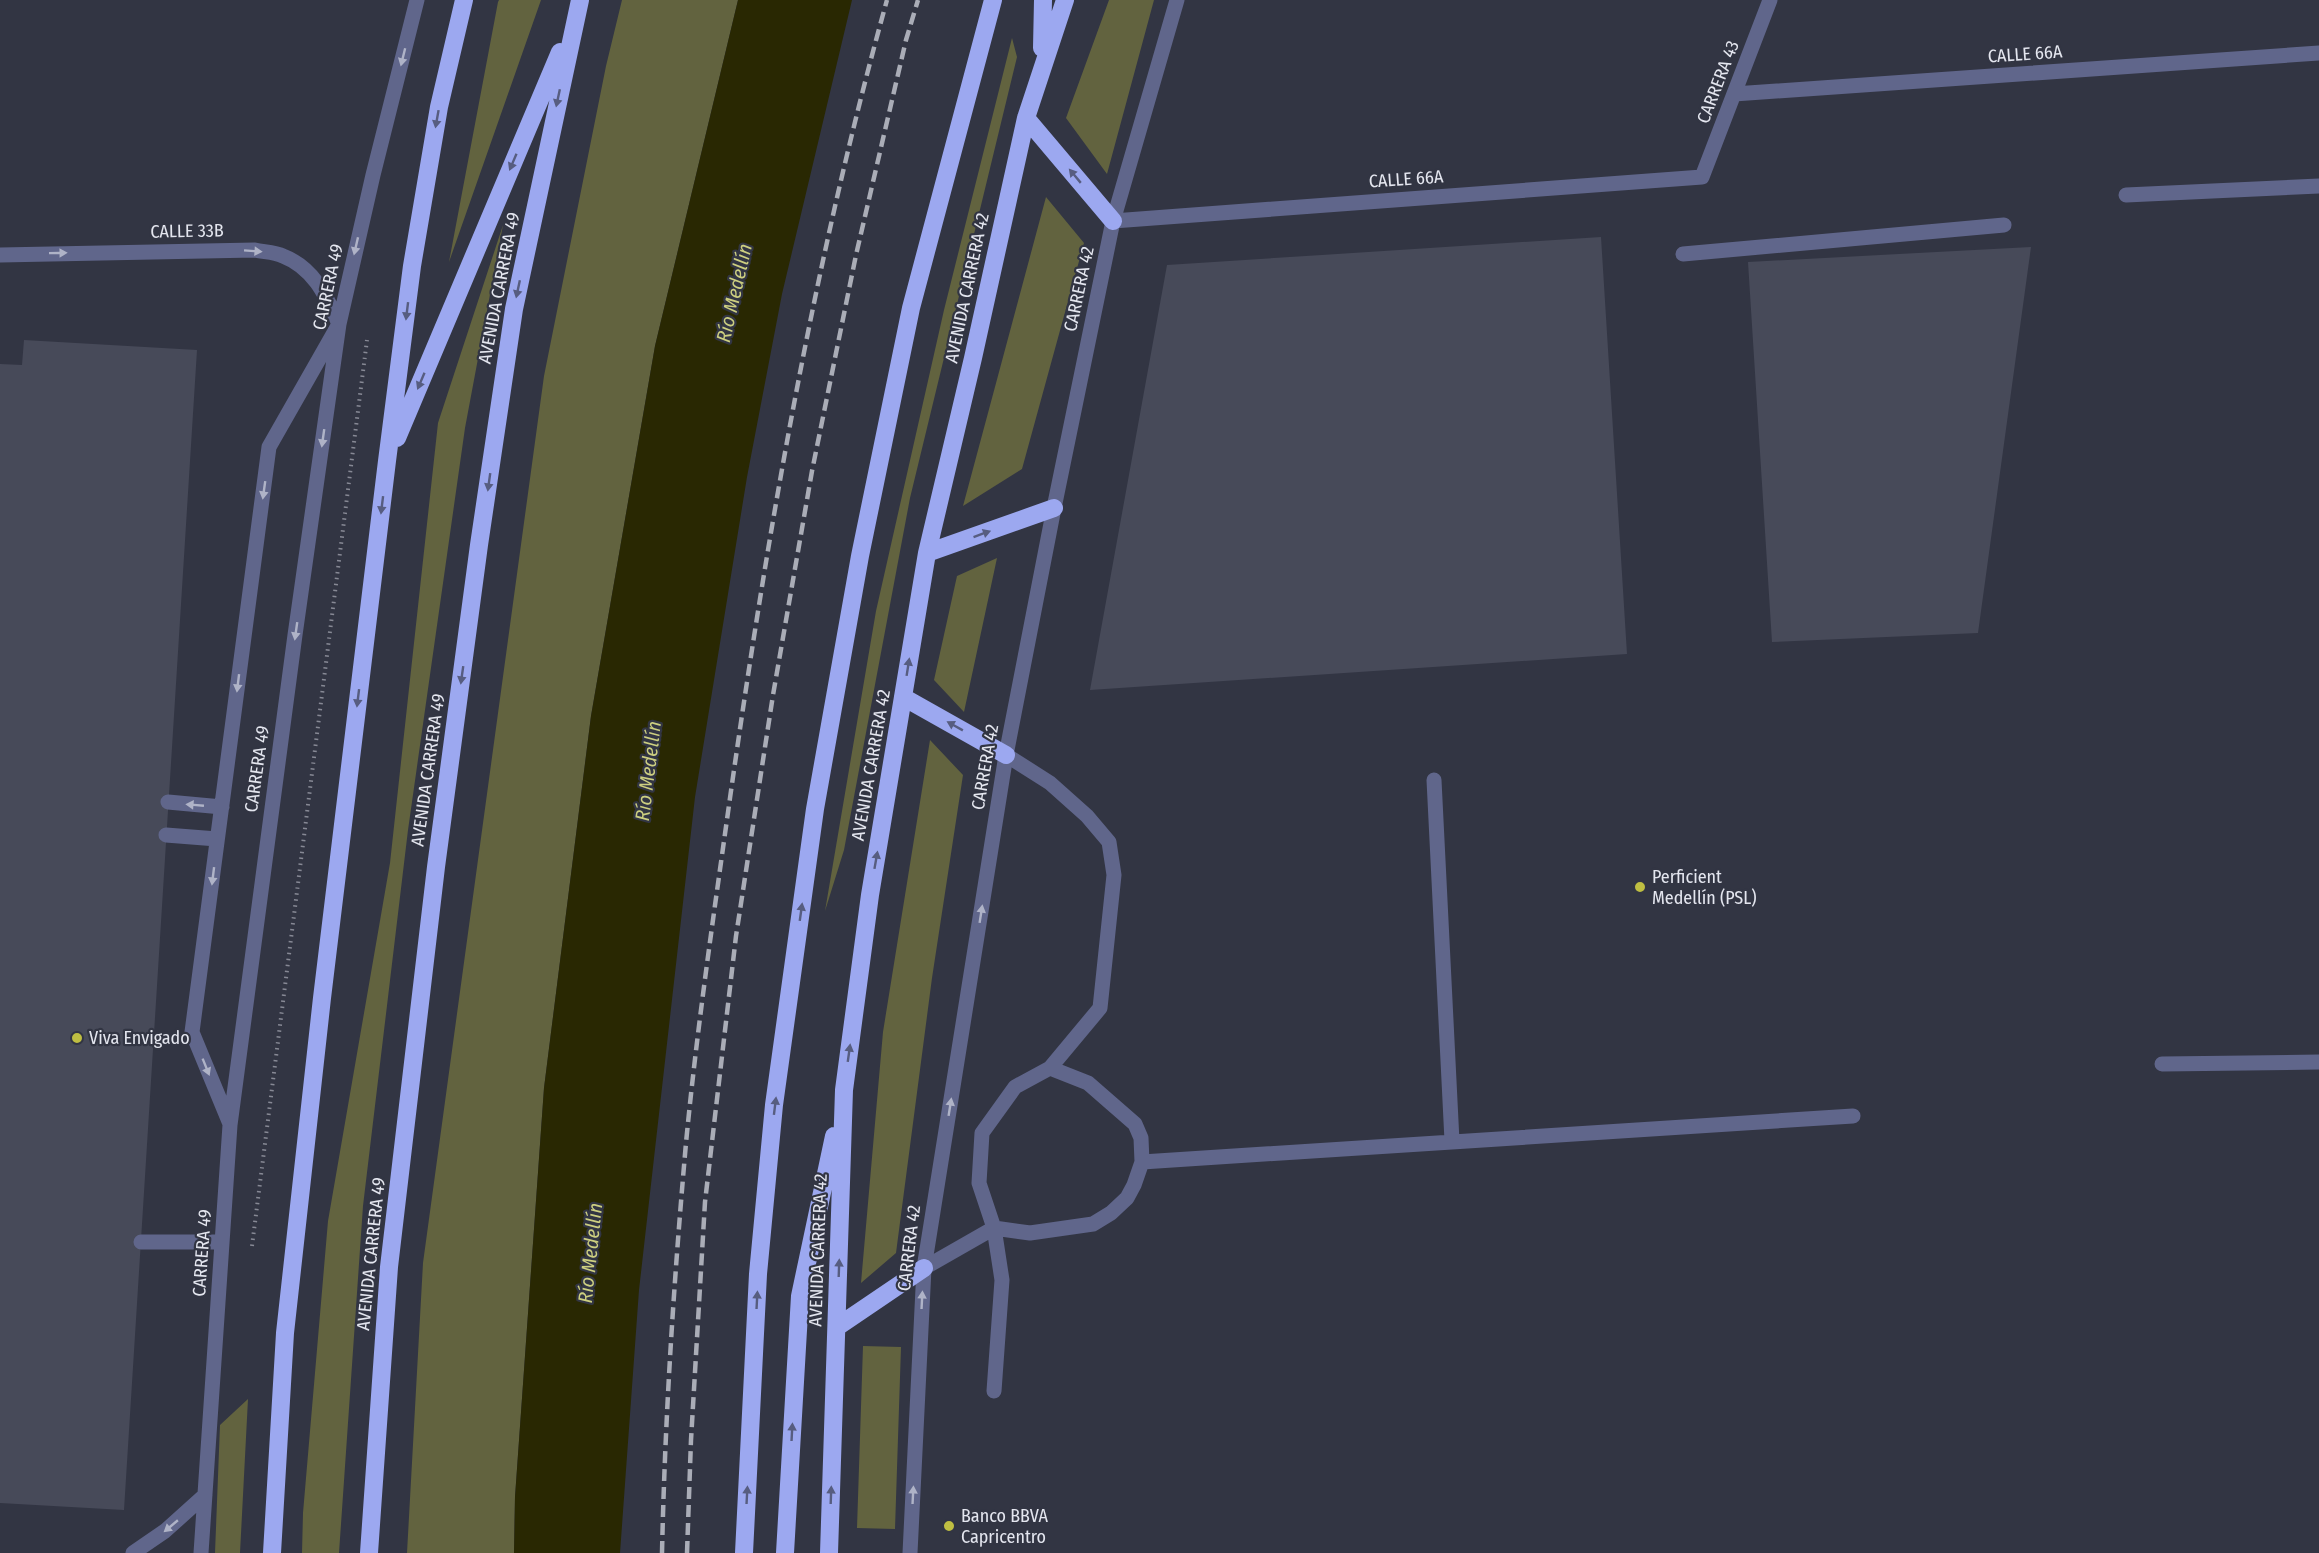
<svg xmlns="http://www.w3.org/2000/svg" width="2319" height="1553" viewBox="0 0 2319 1553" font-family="'Fira Sans Condensed',sans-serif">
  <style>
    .green { fill: #62633f }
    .water { fill: #292802 }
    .building { fill: #474a59 }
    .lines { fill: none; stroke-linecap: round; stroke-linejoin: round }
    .path { stroke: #878995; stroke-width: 4; stroke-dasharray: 1.5 4.5; stroke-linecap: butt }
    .minor { stroke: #60668b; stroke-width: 15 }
    .highway { stroke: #9ca8f0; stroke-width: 18 }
    .rail { stroke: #aaadb7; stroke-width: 4.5; stroke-dasharray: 12 6; stroke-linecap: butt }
    .oneway { fill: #afb3c7 }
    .oneway2 { fill: #575d80 }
    .poi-dot { fill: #bfbe42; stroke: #323543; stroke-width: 2 }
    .labels { text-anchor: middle; stroke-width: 4.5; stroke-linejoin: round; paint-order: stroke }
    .street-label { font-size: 18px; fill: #e4e6ef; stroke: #323543 }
    .poi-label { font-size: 18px; fill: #e4e6ef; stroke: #323543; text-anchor: start }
    .water-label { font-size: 20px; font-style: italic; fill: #cdcf80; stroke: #323543 }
  </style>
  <rect width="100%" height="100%" fill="#323543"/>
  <!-- green -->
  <path class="green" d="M499,0H541L449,262L498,2Z
    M622,0H738L655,346L591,716L544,1088L515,1497L514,1553H407L423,1263L544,376L606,66Z
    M1109,0H1154L1107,174L1066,118Z
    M1012,38L1017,57L910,498L844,850L825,911L876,611L944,310Z
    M1046,197L1084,243L1022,469L963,506Z
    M503,225L465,428L408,830L363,1206L339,1553H302L303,1513L328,1221L390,863L438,423Z
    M997,558L964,712L934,680L957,576Z
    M930,740L963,775L932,978L896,1253L861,1283L883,1032Z
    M863,1346L901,1347L895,1529L857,1528Z
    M248,1399L240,1553H215L220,1425Z"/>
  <!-- water -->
  <path class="water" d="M738,0H852L782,294L747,477L695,797L639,1290L620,1553H514L515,1497L544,1088L591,716L655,346Z"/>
  <!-- building -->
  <path class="building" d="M1601,237L1627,654L1090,690L1167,265Z
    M2031,247L1978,633L1772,642L1748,262Z
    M24,340L197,350L124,1510L0,1503V364L22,365Z"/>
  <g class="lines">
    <!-- path -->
    <path class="path" d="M252,1246L367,340"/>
    <!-- minor -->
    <path class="minor" d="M1734,94L2319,53
      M2126,195L2319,186
      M1113,221L1702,177L1770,0
      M1683,254L2004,225
      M0,255L255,250C264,252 275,252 283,256C314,268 326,296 339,324L269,447L192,1032L230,1124
      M1434,780L1452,1141
      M168,802L222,807
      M166,835L217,839
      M2162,1064L2319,1062
      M1050,1068L1088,1083L1135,1124L1141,1138L1142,1162
      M141,1242H222
      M924,1268L994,1228L1030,1233L1093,1224L1111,1213L1127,1198L1134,1185L1142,1162L1853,1116
      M994,1391L1002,1280L994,1228L979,1183L982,1133L1015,1087L1050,1068L1100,1008L1114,875L1109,842L1087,816L1050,783L1006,755
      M133,1553L165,1531L205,1495
      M201,1553L230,1125L295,635L339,324L373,175L417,0
      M910,1553L924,1268L1006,755L1054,508L1113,221L1177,0"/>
    <!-- highway -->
    <path class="highway" d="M1042,48L1043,0
      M1026,118L1113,221
      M397,438L560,52
      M927,553L1054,508
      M903,697L1006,755
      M837,1327L924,1268
      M272,1553L285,1333L322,998L387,461L412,266L439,107L464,0
      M369,1553L389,1267L436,867L479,545L514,309L580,0
      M744,1553L758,1274L774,1105L815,809L860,556L911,308L993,0
      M785,1553L800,1296L834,1136
      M829,1553L844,1090L870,895L927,553L973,358L1026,118L1065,0"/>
    <!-- rail -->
    <path class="rail" d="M662,1553C665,1416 674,1279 686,1143C697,1028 714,913 730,798C768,530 814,262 887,0
      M687,1553L691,1440L705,1202L736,936L773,695L812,471L856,255L906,40L918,0"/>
  </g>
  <!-- one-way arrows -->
  <defs><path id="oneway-solid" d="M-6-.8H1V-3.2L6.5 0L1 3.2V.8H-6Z" transform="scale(1.5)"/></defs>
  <g class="oneway">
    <use href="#oneway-solid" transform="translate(403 57) rotate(104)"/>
    <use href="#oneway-solid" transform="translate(356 246) rotate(103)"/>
    <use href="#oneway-solid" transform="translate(253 251) rotate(4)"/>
    <use href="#oneway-solid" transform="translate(58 253) rotate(-1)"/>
    <use href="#oneway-solid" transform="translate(323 438) rotate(98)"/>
    <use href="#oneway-solid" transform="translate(264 490) rotate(98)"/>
    <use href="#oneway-solid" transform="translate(296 631) rotate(98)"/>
    <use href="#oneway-solid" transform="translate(238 683) rotate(97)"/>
    <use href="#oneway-solid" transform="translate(195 805) rotate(-175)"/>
    <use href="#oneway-solid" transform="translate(213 876) rotate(97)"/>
    <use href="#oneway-solid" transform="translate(981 914) rotate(-81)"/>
    <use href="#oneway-solid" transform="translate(206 1067) rotate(68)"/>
    <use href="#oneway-solid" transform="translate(950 1107) rotate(-81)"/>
    <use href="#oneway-solid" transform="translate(922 1300) rotate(-87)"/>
    <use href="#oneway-solid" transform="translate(913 1495) rotate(-87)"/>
    <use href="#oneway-solid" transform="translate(171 1526) rotate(140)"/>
  </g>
  <g class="oneway2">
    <use href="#oneway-solid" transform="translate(558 98) rotate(102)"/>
    <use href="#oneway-solid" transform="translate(437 119) rotate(100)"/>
    <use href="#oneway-solid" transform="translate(513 162) rotate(113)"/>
    <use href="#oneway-solid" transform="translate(1075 176) rotate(-130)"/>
    <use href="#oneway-solid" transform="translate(518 289) rotate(102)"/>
    <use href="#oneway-solid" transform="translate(407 311) rotate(97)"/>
    <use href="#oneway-solid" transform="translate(421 381) rotate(113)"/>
    <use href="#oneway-solid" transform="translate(489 482) rotate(98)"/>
    <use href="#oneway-solid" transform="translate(382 505) rotate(97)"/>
    <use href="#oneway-solid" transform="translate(982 534) rotate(-20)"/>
    <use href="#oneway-solid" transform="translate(908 667) rotate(-81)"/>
    <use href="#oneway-solid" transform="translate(462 675) rotate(98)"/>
    <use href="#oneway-solid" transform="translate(358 698) rotate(97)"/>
    <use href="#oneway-solid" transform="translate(955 726) rotate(-151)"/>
    <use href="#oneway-solid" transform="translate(876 860) rotate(-80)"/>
    <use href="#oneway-solid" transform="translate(801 912) rotate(-82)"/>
    <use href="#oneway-solid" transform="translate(849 1053) rotate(-82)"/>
    <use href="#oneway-solid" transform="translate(775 1106) rotate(-83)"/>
    <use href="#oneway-solid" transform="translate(839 1268) rotate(-88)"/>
    <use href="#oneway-solid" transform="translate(757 1300) rotate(-87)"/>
    <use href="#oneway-solid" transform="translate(792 1432) rotate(-87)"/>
    <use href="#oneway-solid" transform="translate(747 1495) rotate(-87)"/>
    <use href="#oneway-solid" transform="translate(831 1495) rotate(-88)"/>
  </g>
  <!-- markers -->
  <g class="poi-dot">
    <circle cx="1640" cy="887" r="6"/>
    <circle cx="77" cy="1038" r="6"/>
    <circle cx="949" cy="1526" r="6"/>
  </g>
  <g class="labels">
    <!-- street labels -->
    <g class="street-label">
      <text transform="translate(2025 54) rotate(-4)" y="6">CALLE 66A</text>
      <text transform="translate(1718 82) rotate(-69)" y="6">CARRERA 43</text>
      <text transform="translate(1406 179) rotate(-4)" y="6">CALLE 66A</text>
      <text transform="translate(187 231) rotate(-1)" y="6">CALLE 33B</text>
      <text transform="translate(328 287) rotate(-78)" y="6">CARRERA 49</text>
      <text transform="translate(499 288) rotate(-79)" y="6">AVENIDA CARRERA 49</text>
      <text transform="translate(967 288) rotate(-78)" y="6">AVENIDA CARRERA 42</text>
      <text transform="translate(1079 289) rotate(-78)" y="6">CARRERA 42</text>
      <text transform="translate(871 765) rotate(-80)" y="6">AVENIDA CARRERA 42</text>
      <text transform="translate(985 767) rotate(-80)" y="6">CARRERA 42</text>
      <text transform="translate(257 769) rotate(-82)" y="6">CARRERA 49</text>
      <text transform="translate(428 770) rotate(-82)" y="6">AVENIDA CARRERA 49</text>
      <text transform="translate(909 1248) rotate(-83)" y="6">CARRERA 42</text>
      <text transform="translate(818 1250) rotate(-88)" y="6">AVENIDA CARRERA 42</text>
      <text transform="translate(202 1253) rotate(-86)" y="6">CARRERA 49</text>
      <text transform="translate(371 1254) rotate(-84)" y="6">AVENIDA CARRERA 49</text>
    </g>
    <!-- poi labels -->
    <g class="poi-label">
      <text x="1652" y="883">Perficient<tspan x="1652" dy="21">Medellín (PSL)</tspan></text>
      <text x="89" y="1044">Viva Envigado</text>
      <text x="961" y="1522">Banco BBVA<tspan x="961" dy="21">Capricentro</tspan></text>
    </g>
    <!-- water labels -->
    <g class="water-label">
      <text transform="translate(734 293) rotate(-77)" y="7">Río Medellín</text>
      <text transform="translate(648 771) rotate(-83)" y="7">Río Medellín</text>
      <text transform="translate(590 1253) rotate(-84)" y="7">Río Medellín</text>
    </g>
  </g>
</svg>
